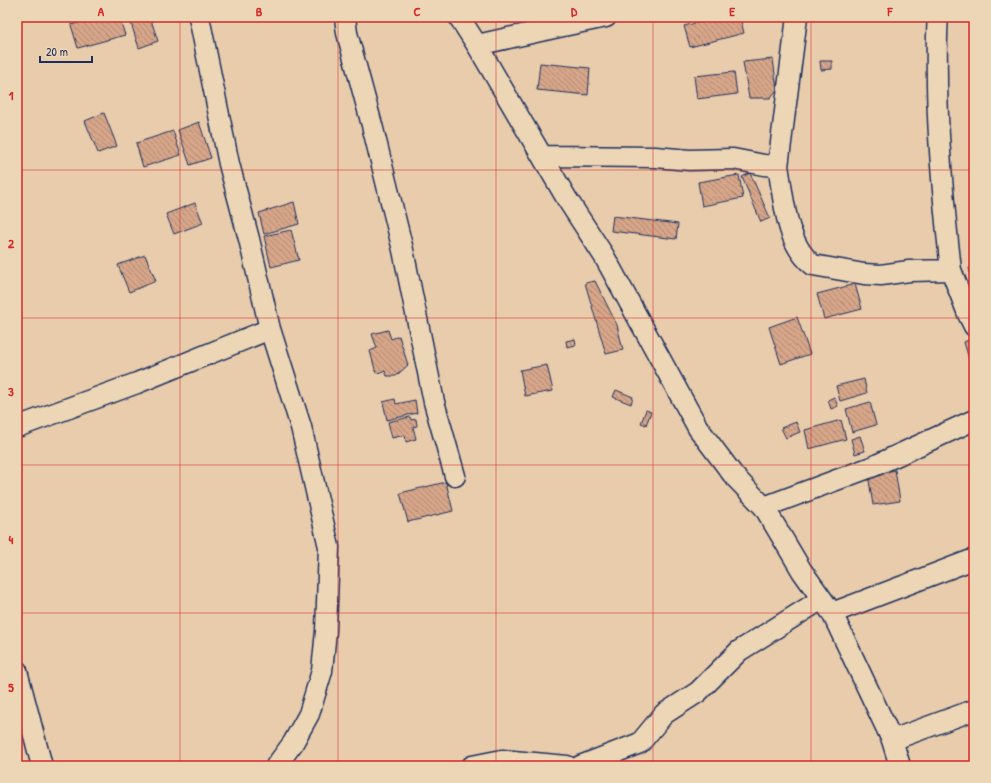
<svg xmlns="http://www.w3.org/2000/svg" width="991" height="783" viewBox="0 0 991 783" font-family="'Patrick Hand',sans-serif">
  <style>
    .building { fill: url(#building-back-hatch); stroke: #1b2f5e }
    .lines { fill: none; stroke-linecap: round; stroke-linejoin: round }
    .street-casing { stroke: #1b2f5e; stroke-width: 23 }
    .street { stroke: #edd6b5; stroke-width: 20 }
    .grid { fill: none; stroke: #d62828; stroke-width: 1; stroke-opacity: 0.55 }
    .neatline { fill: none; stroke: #d62828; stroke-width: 1.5 }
    .grid-label { font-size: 13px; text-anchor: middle; font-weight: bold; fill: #d62828 }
  </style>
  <defs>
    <pattern id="building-back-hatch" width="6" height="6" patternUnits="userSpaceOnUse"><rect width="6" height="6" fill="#d7a689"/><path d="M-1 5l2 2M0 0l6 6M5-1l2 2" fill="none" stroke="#ae8873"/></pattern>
  </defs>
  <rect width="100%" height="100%" fill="#e9ccac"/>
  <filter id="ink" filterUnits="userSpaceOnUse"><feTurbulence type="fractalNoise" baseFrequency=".025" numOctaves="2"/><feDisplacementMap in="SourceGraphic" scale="8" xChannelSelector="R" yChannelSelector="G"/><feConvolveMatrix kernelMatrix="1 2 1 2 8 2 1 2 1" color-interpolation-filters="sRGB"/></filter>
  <g filter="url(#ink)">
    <!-- building -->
    <path class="building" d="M98,17H119L125,35L78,48L71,25Z
      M129,17H150L158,41L139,48Z
      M719,17H740L744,33L690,47L684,26Z
      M773,59L777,90L770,98H749L743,62Z
      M820,61H832V69L821,70Z
      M540,63L590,68L588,95L537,90Z
      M734,72L737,94L697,99L694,76Z
      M104,113L117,146L98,153L85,121Z
      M199,122L211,158L190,165L178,130Z
      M173,131L181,155L143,167L136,143Z
      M750,173L770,218L761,222L742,177Z
      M739,175L743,198L702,206L698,182Z
      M294,202L299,224L264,234L259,213Z
      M195,203L203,223L174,234L166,214Z
      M613,216L678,224L676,239L611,231Z
      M291,230L299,260L271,267L264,236Z
      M145,255L156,281L129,292L118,265Z
      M974,267V280L972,281L969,268Z
      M595,281L617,325L623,350L606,354L585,283Z
      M855,284L862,309L824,319L817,294Z
      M797,317L810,354L781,364L769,327Z
      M388,330L391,339L399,336L408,365L396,376H387L385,371L376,373L370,351L377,348L372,334Z
      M575,339L576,345L567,347L566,341Z
      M971,339L974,349V358L969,359L964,342Z
      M547,365L553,391L525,396L520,370Z
      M864,379L867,393L840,401L836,386Z
      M616,390L633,397L631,404L613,397Z
      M834,397L838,406L831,409L828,400Z
      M395,399L396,404L415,400L417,413L387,420L383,402Z
      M870,402L876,425L852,432L846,409Z
      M646,410L651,412L646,425L641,423Z
      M410,417L411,420L416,419L417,426L413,427L416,439L406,442L405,435L392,438L388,422Z
      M841,420L846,439L809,449L805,430Z
      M796,422L800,432L786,438L781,428Z
      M860,436L865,451L855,454L851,439Z
      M895,470L900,501L873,505L868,474Z
      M446,482L453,511L408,522L400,493Z"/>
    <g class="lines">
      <!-- street casing -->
      <g class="street-casing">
        <path id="street" d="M199,17L229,164L249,239L270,329L301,427L329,547L326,631L322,671L309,714L293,743L276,766
          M345,17L347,33L372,125L403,250L434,402L455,476
          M459,17L477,45L567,199L604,256L698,428L734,476L764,507L802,571L832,613L892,740L900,766
          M938,17C936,39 937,62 937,84C938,146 944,208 951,270
          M477,45L563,26L606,17
          M542,156L655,157L689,160L733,159L764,165L778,166C784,198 785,243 813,265L864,274L881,275L909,271L951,270L968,314L974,326
          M778,166L797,17
          M17,427L137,383L270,329
          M764,507L874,466L974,420
          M832,613L974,559
          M17,671L42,766
          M892,740L974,710
          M472,766L502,760L567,766
          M580,766L640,743L664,714L698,692L739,651L822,599"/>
      </g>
      <!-- street -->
      <use href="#street" class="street"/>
    </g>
  </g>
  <!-- grid -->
  <path class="grid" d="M180,17V766M338,17V766M496,17V766M653,17V766M811,17V766M17,170H974M17,318H974M17,465H974M17,613H974"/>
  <!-- margin -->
  <rect width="991" height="783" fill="none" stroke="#edd6b5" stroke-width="44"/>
  <!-- scale -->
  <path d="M40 56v6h52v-6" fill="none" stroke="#1b2f5e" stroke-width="2"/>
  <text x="46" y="56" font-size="12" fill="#1b2f5e" stroke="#edd6b5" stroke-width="3" paint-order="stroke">20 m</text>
  <rect x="22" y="22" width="947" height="739" class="neatline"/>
  <g class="grid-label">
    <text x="101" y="16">A</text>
    <text x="259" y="16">B</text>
    <text x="417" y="16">C</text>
    <text x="574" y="16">D</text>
    <text x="732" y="16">E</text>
    <text x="890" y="16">F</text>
    <text x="11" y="100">1</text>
    <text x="11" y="248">2</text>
    <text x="11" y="396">3</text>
    <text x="11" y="544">4</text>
    <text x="11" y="692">5</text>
  </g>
</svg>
